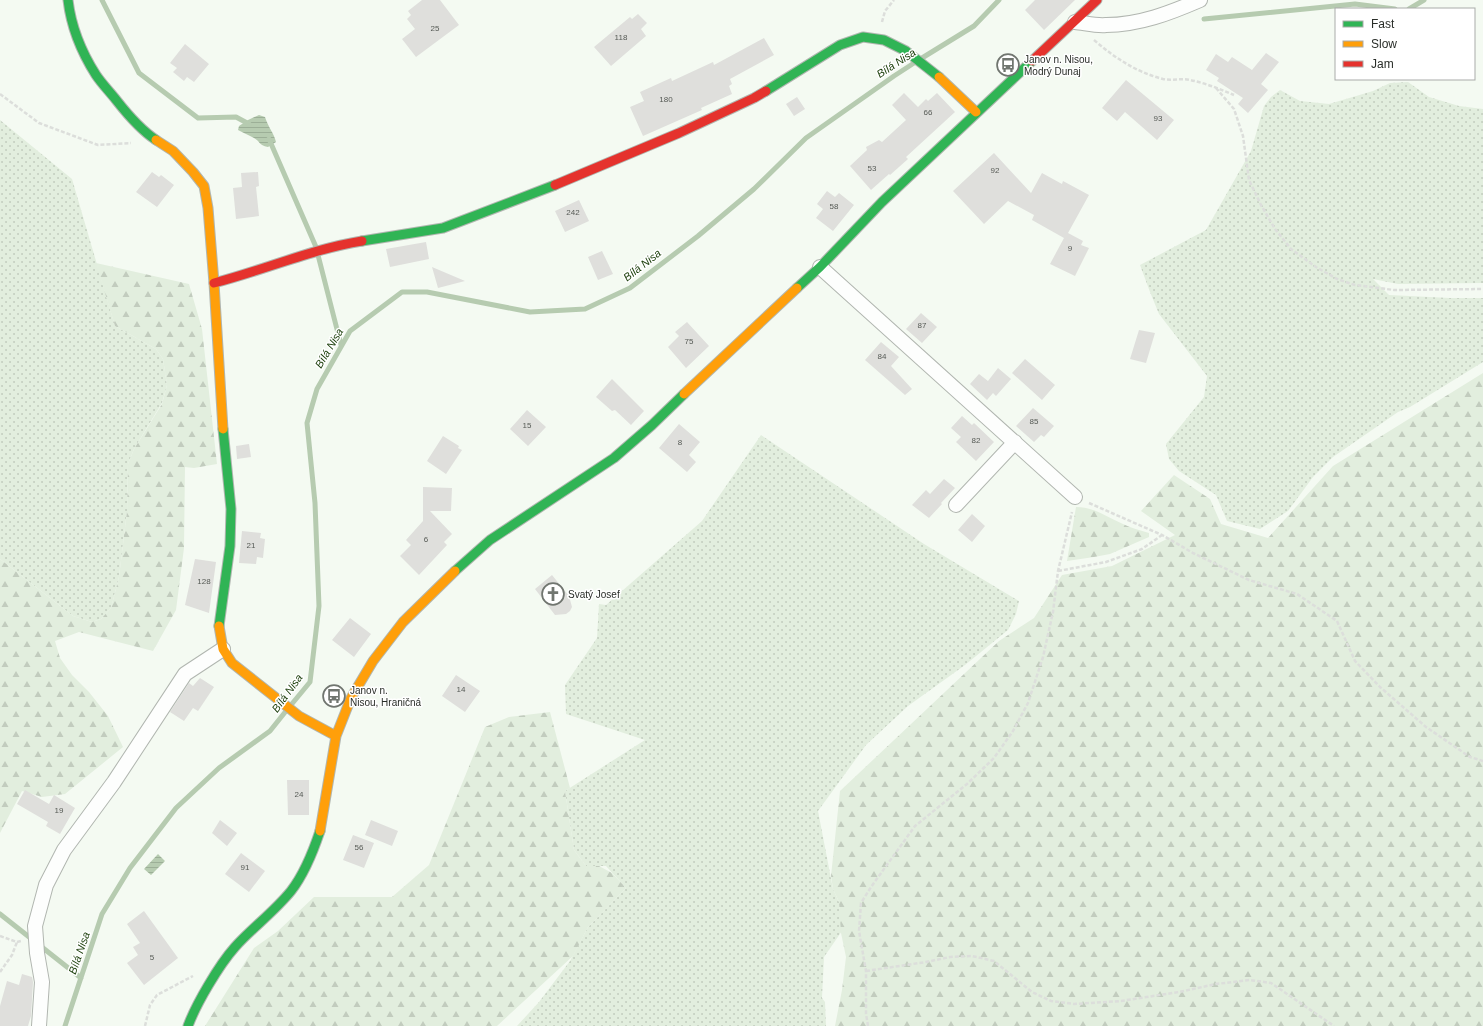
<svg xmlns="http://www.w3.org/2000/svg" width="1483" height="1026" viewBox="0 0 1483 1026" font-family="Helvetica,sans-serif">
  <style>
    .grass { fill: url(#grass-dots) }
    .forest { fill: url(#forest-firs) }
    .water { fill: url(#water-rules) }
    .lines { fill: none; stroke-linecap: round; stroke-linejoin: round }
    .stream { stroke: #b6cbb0; stroke-width: 5 }
    .building { fill: #dfdfdc }
    .street-casing { stroke: #b1b6b0; stroke-width: 16 }
    .fast-casing { stroke: #b1b6b0; stroke-width: 11 }
    .slow-casing { stroke: #b1b6b0; stroke-width: 11 }
    .jam-casing { stroke: #b1b6b0; stroke-width: 11 }
    .path { stroke: #dcdedb; stroke-width: 2.5; stroke-dasharray: 4 2; stroke-linecap: butt }
    .street { stroke: #fdfefd; stroke-width: 14 }
    .fast { stroke: #30b455; stroke-width: 9 }
    .slow { stroke: #ff9f0a; stroke-width: 9 }
    .jam { stroke: #e5322d; stroke-width: 9 }
    .labels { text-anchor: middle; stroke-width: 3; stroke-linejoin: round; paint-order: stroke }
    .number-label { font-size: 8px; fill: #565a55 }
    .poi-label { font-size: 10px; fill: #292d28; stroke: #fff; text-anchor: start }
    .water-label { font-size: 11px; font-style: italic; fill: #193d08; stroke: #fff }
  </style>
  <defs>
    <pattern id="grass-dots" width="8" height="8" patternUnits="userSpaceOnUse"><rect width="8" height="8" fill="#e2eede"/><path d="M2 2h.1M6 6h.1" fill="none" stroke="#c2ccbe" stroke-width="1.8" stroke-linecap="round"/></pattern>
    <pattern id="forest-firs" width="22" height="20" patternUnits="userSpaceOnUse"><rect width="22" height="20" fill="#e2eede"/><path d="M5 1l3.5 6h-7zM16 11l3.5 6h-7z" fill="#c2ccbe"/></pattern>
    <pattern id="water-rules" width="6" height="5" patternUnits="userSpaceOnUse"><rect width="6" height="5" fill="#b6cbb0"/><path d="M0 2.5h6" fill="none" stroke="#9caf97"/></pattern>
  </defs>
  <rect width="100%" height="100%" fill="#f4faf2"/>
  <!-- grass -->
  <path class="grass" d="M1408,82L1429,97L1459,106L1483,109V283L1398,284L1373,279L1389,295L1450,298H1483V362L1410,407L1398,412L1333,457L1313,477L1288,511L1260,529L1227,521L1216,495L1179,471L1169,459L1166,444L1204,397L1207,376L1159,314L1150,292L1140,265L1206,230L1251,151L1264,106L1271,97L1280,90L1300,101L1329,104L1373,91L1390,83Z
    M0,120L72,179L115,326L156,349L163,359L167,385L162,403L134,449L128,464L127,511L119,577L111,608L101,619L92,622L73,616L0,559Z
    M761,435L924,544L1019,601L1016,614L1008,630L965,665L908,706L866,745L818,811L833,889L839,902L842,931L824,957L822,998L825,1002L826,1026H517L539,1002L570,961L588,927L626,888L606,866H586L574,850L565,791L645,740L566,714L565,685L597,638L599,604L606,605L702,521Z"/>
  <!-- forest -->
  <path class="forest" d="M96,263L189,284L202,329L217,464L194,468L185,467L184,548L176,610L153,651L79,632L55,641L60,658L72,675L89,692L108,716L123,747L65,794L42,797L22,791L0,833V559L73,616L92,622L101,619L111,608L119,577L127,511L128,464L134,449L162,404L167,385L163,359L156,349L115,326Z
    M1483,373V1026H835L842,990L846,957L841,933L839,902L833,889L831,876L840,791L999,641L1034,618L1062,575L1112,566L1175,535L1141,511L1174,475L1210,499L1221,524L1268,538L1333,466Z
    M1076,507C1094,507 1107,517 1123,524C1131,528 1140,530 1149,533V537L1110,554L1094,557L1067,561Z
    M550,712L570,788L565,791L574,850L586,866H599L612,873L626,888L588,927L573,956L497,1026H205L254,948L278,931L314,897H392L429,865L485,727L509,717Z"/>
  <!-- water -->
  <path class="water" d="M259,115L265,117C268,127 274,133 276,142L268,147C258,145 261,142 254,138C249,135 243,133 238,130L239,126L248,120Z
    M158,854L165,861L151,875L144,869Z"/>
  <g class="lines">
    <!-- stream -->
    <path class="stream" d="M102,0L139,73L198,118L236,117L249,124
      M1409,9L1424,0
      M1204,19L1355,4L1395,9
      M922,58L974,26L999,0
      M269,139L316,247
      M318,255L341,345
      M291,705L310,682L319,606L315,503L307,423L317,389L350,331L402,292H427L530,312L585,309L630,288L698,236L754,189L806,138L894,76L914,63
      M0,914L81,978
      M65,1026L102,914L130,868L176,808L219,768L270,731L286,711"/>
  </g>
  <!-- building -->
  <path class="building" d="M422,0H440L459,25L416,57L402,39L415,29L407,19L411,15L408,11Z
    M1035,0H1075L1044,30L1025,10Z
    M638,14L647,23L641,29L646,36L611,66L594,47L630,17L632,19Z
    M764,38L774,55L730,79L732,84L729,86L732,94L701,108L702,110L643,136L630,107L644,101L640,92L671,78L672,81L713,62L714,65Z
    M185,44L209,64L194,82L187,77L184,81L173,72L177,68L170,63Z
    M1266,53L1279,62L1261,84L1268,90L1248,113L1238,104L1243,98L1217,81L1219,78L1206,70L1216,54L1228,62L1232,57L1252,70Z
    M1126,80L1174,120L1157,140L1125,112L1117,121L1102,108Z
    M904,93L918,107L926,99L928,101L937,93L955,112L906,157L908,159L890,175L889,174L871,190L850,166L867,150L866,147L879,140L882,142L906,120L892,105Z
    M797,97L805,109L794,116L786,104Z
    M994,153L1031,193L1042,173L1062,184L1063,181L1089,195L1068,233L1083,241L1081,245L1089,248L1075,276L1050,264L1064,238L1032,220L1034,215L1008,201L984,224L953,191Z
    M152,172L159,177L161,175L174,185L157,207L136,192Z
    M258,172L259,186L256,187L259,216L236,219L233,188L242,187L241,173Z
    M827,191L835,197L839,193L854,205L833,231L816,218L823,209L817,204Z
    M579,200L589,221L565,232L555,211Z
    M426,242L429,259L390,267L386,249Z
    M602,251L613,274L598,280L588,257Z
    M432,267L465,281L438,288Z
    M921,313L937,327L922,343L906,329Z
    M687,322L709,346L686,368L668,347L679,336L675,332Z
    M1139,330L1155,333L1146,363L1130,359Z
    M881,342L899,357L891,366L912,389L905,395L865,360Z
    M1025,359L1055,385L1042,400L1012,373Z
    M998,368L1011,379L996,396L993,393L987,400L970,384L979,374L988,381Z
    M612,379L644,411L631,425L615,410L612,411L596,397Z
    M1033,408L1054,426L1044,437L1041,435L1034,442L1016,426Z
    M527,410L546,427L528,446L510,429Z
    M962,416L972,425L974,423L994,442L976,461L956,442L961,437L951,428Z
    M679,424L700,442L689,455L696,462L687,472L659,448Z
    M443,436L459,446L458,448L462,450L446,474L427,461Z
    M249,444L251,457L237,459L236,446Z
    M944,479L955,488L941,503L942,504L929,518L912,505L926,490L930,494Z
    M423,487L452,488L451,511H430L452,534L444,542L447,545L419,575L400,556L411,545L406,540L423,521Z
    M972,514L985,526L972,542L958,530Z
    M242,531L261,533L260,538L265,539L263,558L257,557L256,564L239,563Z
    M195,559L216,562L209,613L185,605Z
    M552,575L569,596L572,607L570,611L566,614L555,615L535,589Z
    M350,618L371,634L354,657L332,640Z
    M456,675L480,691L465,712L442,696Z
    M200,678L214,687L198,711L193,708L184,721L170,712L189,683L193,686Z
    M287,780H309V815H288Z
    M25,790L49,804L54,795L75,808L60,834L46,826L48,822L17,804Z
    M220,820L237,833L227,846L212,833Z
    M371,820L398,831L392,846L365,835Z
    M353,835L374,843L364,868L343,860Z
    M241,853L265,871L249,892L225,874Z
    M144,911L178,958L144,985L127,963L138,955L133,947L140,943L127,924Z
    M22,974L32,977L33,982L31,1016L28,1026H0V1006L7,981L19,985Z"/>
  <g class="lines">
    <!-- street casing -->
    <g class="street-casing">
      <path id="street" d="M1075,22C1085,23 1096,26 1106,25C1139,25 1170,13 1200,0
        M820,267L1075,497
        M956,505L1015,442
        M39,1026L42,982L37,953L35,926L46,885L64,850L114,782L185,674L223,649"/>
    </g>
    <!-- fast casing -->
    <g class="fast-casing">
      <path id="fast" d="M68,0C71,26 82,53 96,75C102,84 110,92 117,101C128,115 141,130 156,140
        M766,91L840,45L863,37L884,40L906,51L939,77
        M362,241L443,228L555,185
        M797,288L820,267L882,202L1032,61
        M455,571L490,540L614,458L652,425L684,394
        M219,626L230,546L231,509L223,429
        M188,1026C196,1004 219,965 235,947C252,928 274,912 291,891C305,873 313,852 320,831"/>
    </g>
    <!-- slow casing -->
    <g class="slow-casing">
      <path id="slow" d="M939,77L976,112
        M156,140L173,151L193,172L204,186L208,208L214,283L223,429
        M684,394L797,288
        M219,626L223,649L232,663L299,716L336,736
        M320,831L336,736L351,698L373,661L403,622L455,571"/>
    </g>
    <!-- jam casing -->
    <g class="jam-casing">
      <path id="jam" d="M1032,61L1097,0
        M555,185L679,133L754,98L766,91
        M214,283C264,270 312,249 362,241"/>
    </g>
    <!-- path -->
    <path class="path" d="M882,22L885,11L894,0
      M1094,40C1115,58 1136,72 1163,79C1172,81 1181,78 1190,80C1205,83 1220,89 1234,95
      M1216,88L1234,109L1243,136L1249,180L1261,205L1275,229L1291,249L1316,267L1337,279L1355,285L1394,290L1483,289
      M0,94L39,123L98,145L131,143
      M1089,503L1162,535L1193,553L1249,580L1297,594L1337,621L1355,661L1380,687L1426,727L1470,757L1483,761
      M1058,571L1106,562L1142,549L1162,535
      M0,936L17,942L21,941
      M866,971L926,962L950,957L972,956L994,961L1032,992L1051,1001L1074,1004L1121,1001L1179,992L1216,984L1250,980L1271,983L1334,1026
      M0,972L12,955L17,942
      M145,1026L150,1005L157,995L193,976
      M868,1026L866,1014V971L859,931L861,903L871,887L915,826L967,784L994,758L1013,731L1028,703L1043,657L1053,612L1058,571L1072,512"/>
    <!-- street -->
    <use href="#street" class="street"/>
    <!-- fast -->
    <use href="#fast" class="fast"/>
    <!-- slow -->
    <use href="#slow" class="slow"/>
    <!-- jam -->
    <use href="#jam" class="jam"/>
  </g>
  <!-- icons -->
  <defs>
    <g id="bus-ring" transform="scale(1.15)"><circle r="9.5" fill="#fff" stroke="#70756f" stroke-width="1.5"/><path d="M-5-6H5V4H4V6H2V4H-2V6H-4V4H-5ZM-3.5-4V0h7V-4ZM-3.5 1.2v1.5H-2V1.2ZM2 1.2v1.5H3.5V1.2Z" fill="#70756f"/></g>
    <g id="church-ring" transform="scale(1.15)"><circle r="9.5" fill="#fff" stroke="#70756f" stroke-width="1.5"/><path d="M-1.2-6h2.4v3.5h3.3v2.4h-3.3V6h-2.4V-.1h-3.3v-2.4h3.3Z" fill="#70756f"/></g>
  </defs>
  <g fill-rule="evenodd">
    <use href="#bus-ring" x="1008" y="65"/>
    <use href="#church-ring" x="553" y="594"/>
    <use href="#bus-ring" x="334" y="696"/>
  </g>
  <g class="labels">
    <!-- number labels -->
    <g class="number-label">
      <text x="435" y="31">25</text>
      <text x="621" y="40">118</text>
      <text x="666" y="102">180</text>
      <text x="928" y="115">66</text>
      <text x="1158" y="121">93</text>
      <text x="872" y="171">53</text>
      <text x="995" y="173">92</text>
      <text x="834" y="209">58</text>
      <text x="573" y="215">242</text>
      <text x="1070" y="251">9</text>
      <text x="922" y="328">87</text>
      <text x="689" y="344">75</text>
      <text x="882" y="359">84</text>
      <text x="1034" y="424">85</text>
      <text x="527" y="428">15</text>
      <text x="976" y="443">82</text>
      <text x="680" y="445">8</text>
      <text x="426" y="542">6</text>
      <text x="251" y="548">21</text>
      <text x="204" y="584">128</text>
      <text x="461" y="692">14</text>
      <text x="299" y="797">24</text>
      <text x="59" y="813">19</text>
      <text x="359" y="850">56</text>
      <text x="245" y="870">91</text>
      <text x="152" y="960">5</text>
    </g>
    <!-- poi labels -->
    <g class="poi-label">
      <text x="1024" y="63">Janov n. Nisou,<tspan x="1024" dy="12">Modrý Dunaj</tspan></text>
      <text x="568" y="598">Svatý Josef</text>
      <text x="350" y="694">Janov n.<tspan x="350" dy="12">Nisou, Hraničná</tspan></text>
    </g>
    <!-- water labels -->
    <g class="water-label">
      <text transform="translate(896 63) rotate(-33)" y="4">Bílá Nisa</text>
      <text transform="translate(642 265) rotate(-38)" y="4">Bílá Nisa</text>
      <text transform="translate(329 348) rotate(-59)" y="4">Bílá Nisa</text>
      <text transform="translate(287 693) rotate(-54)" y="4">Bílá Nisa</text>
      <text transform="translate(79 953) rotate(-71)" y="4">Bílá Nisa</text>
    </g>
  </g>
  <!-- legend -->
  <rect x="1335" y="8" width="140" height="72" fill="#ffffff" stroke="#a9aba9"/>
  <rect x="1343" y="21" width="20" height="6" fill="#30b455" stroke="#a9aba9"/>
  <text x="1371" y="28" font-size="12" fill="#292d28">Fast</text>
  <rect x="1343" y="41" width="20" height="6" fill="#ff9f0a" stroke="#a9aba9"/>
  <text x="1371" y="48" font-size="12" fill="#292d28">Slow</text>
  <rect x="1343" y="61" width="20" height="6" fill="#e5322d" stroke="#a9aba9"/>
  <text x="1371" y="68" font-size="12" fill="#292d28">Jam</text>
</svg>
